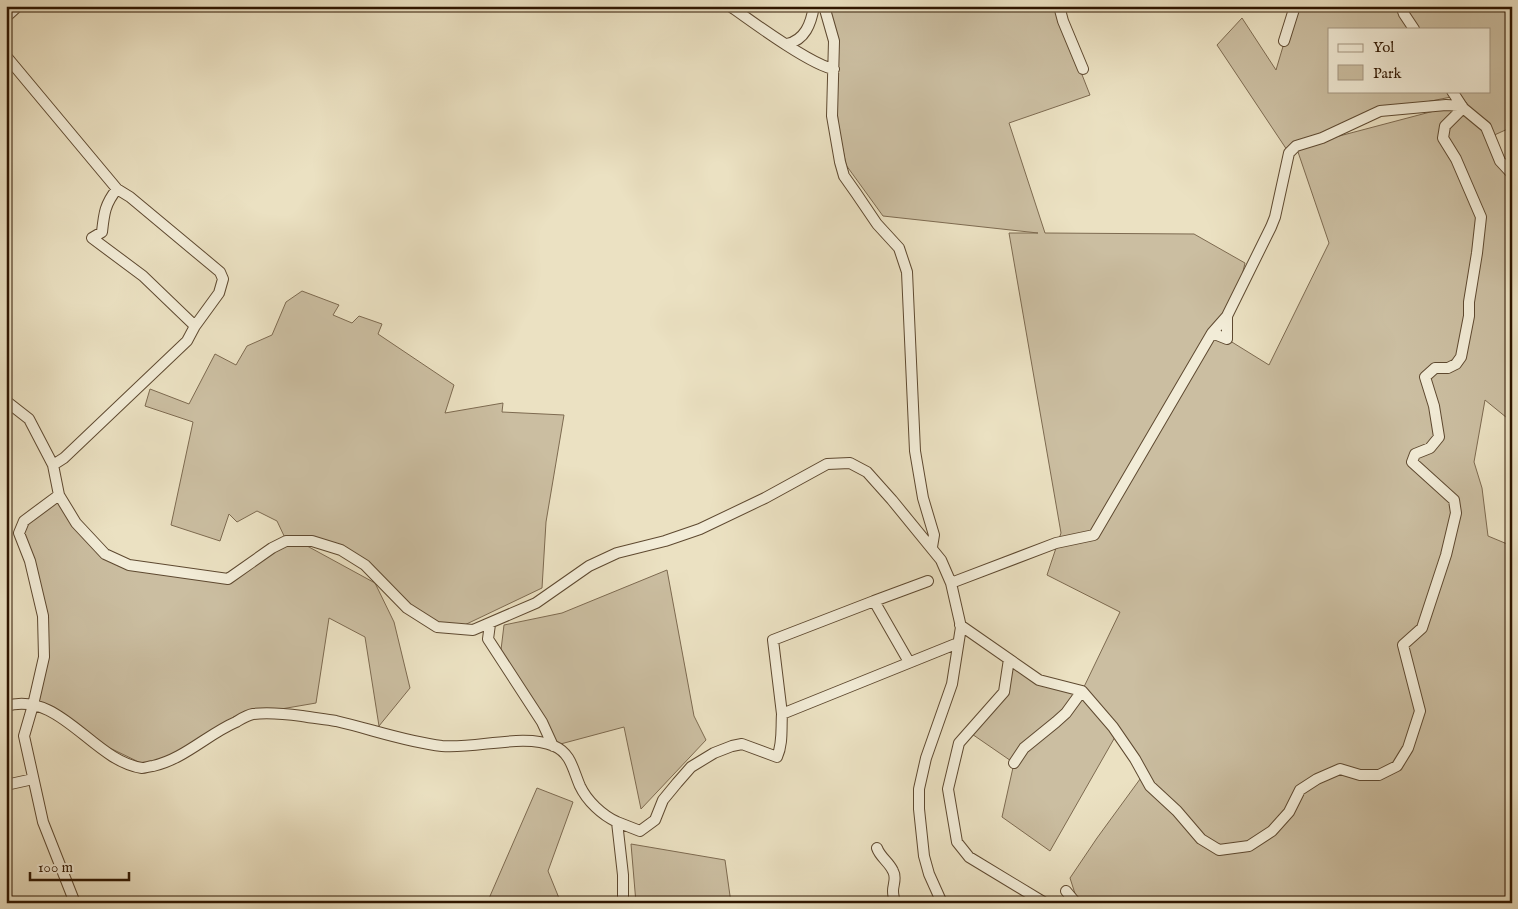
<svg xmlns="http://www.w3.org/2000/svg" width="1518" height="909" viewBox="0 0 1518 909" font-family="'IM FELL English',serif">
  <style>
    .green { fill: #cbbea1; stroke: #7d6a50; fill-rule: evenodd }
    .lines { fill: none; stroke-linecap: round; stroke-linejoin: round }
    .minor-casing { stroke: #5e4930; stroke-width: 12 }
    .minor { stroke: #f2ecd7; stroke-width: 10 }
  </style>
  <rect width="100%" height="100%" fill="#ebe1c2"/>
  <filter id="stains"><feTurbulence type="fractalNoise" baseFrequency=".004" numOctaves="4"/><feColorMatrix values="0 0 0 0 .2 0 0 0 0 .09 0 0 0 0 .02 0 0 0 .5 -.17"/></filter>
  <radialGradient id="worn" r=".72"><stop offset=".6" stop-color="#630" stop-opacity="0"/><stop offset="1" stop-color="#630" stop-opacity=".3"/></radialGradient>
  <!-- green -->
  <path class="green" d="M829,6H1055L1090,95L1009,123L1045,233L1194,234L1245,263L1227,339L1269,365L1329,243L1297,149L1289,153L1217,45L1242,18L1276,70L1295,6H1512V127L1490,137L1512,168V422L1485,400L1474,462L1482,488L1488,536L1512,546V895L1502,903H1078L1070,878L1097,838L1143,775L1115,737L1050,851L1002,817L1014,763L969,732L1004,692L1009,659L1039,680L1082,691L1120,612L1047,575L1061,533L1009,233H1038L883,216L846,165L838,125L834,41ZM1329,29H1489V91H1458L1488,134L1453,106L1309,144L1386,110L1456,96L1453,91H1329Z
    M302,291L339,305L333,315L352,323L359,316L382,324L378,334L454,385L445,413L503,403L502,412L564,415L546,522L542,588L454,630L431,623L341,550L298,541L375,583L394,622L410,688L379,726L365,637L329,618L316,703L252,714L195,746L145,765L87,737L35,699L43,616L21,528L59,495L105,554L171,571L228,579L286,540L277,521L257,511L237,522L229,514L220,541L171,525L193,422L145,406L150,389L189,404L215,354L236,365L247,346L272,335L286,302Z
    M667,570L694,716L706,740L641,809L624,727L553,746L500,658L504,625L562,613Z
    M537,788L573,802L548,871L561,903H487Z
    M631,844L725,860L731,903H636Z"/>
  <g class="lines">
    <!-- minor casing -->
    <g class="minor-casing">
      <path id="minor" d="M730,6C751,21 812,66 834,69
        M824,6L834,41L832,116L840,162L844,176L856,193L877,224L899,248L907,272L915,451L923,498L934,535L932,547
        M1059,6L1063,21L1083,69
        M1401,6L1404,14L1414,29
        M6,17L18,6
        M1284,41L1295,6
        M787,44C805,40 811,24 814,6
        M6,56L117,189L130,197L220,272L223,279L219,293L195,326
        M1452,91L1463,108L1486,127L1500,161L1512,174
        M1227,316L1212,333L1227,339V316L1271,227L1275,217L1289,153L1296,146L1322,138L1380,111L1446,105L1462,106
        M6,401L29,419L53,465L59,495L76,523L105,554L129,565L228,579L272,548L286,541H312L341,550L365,565L407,608L437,627L473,630L536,603L589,566L617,553L665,541L700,529L765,498L827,464L850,463L867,472L892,500L941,560L951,583L961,627L952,684L926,758L919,789V809L924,856L929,874L942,903
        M53,465L64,458L187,341L195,326L143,276L92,238L102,232C104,213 105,204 117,189
        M59,495L24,521L19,533L30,561L43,616L44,657L33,705L24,736L43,822L75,903
        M951,583L1056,543L1094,535L1212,333
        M874,601L928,581
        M490,624L488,639L542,722L553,746
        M960,625L1039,680L1082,691L1113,727L1135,759L1150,786L1177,811L1201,839L1219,850L1249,846L1272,831L1289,812L1300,790L1317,779L1340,769L1360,775H1379L1397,766L1408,748L1420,711L1403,645L1422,628L1446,555L1456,513L1454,500L1412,462L1415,454L1430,448L1439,437L1434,406L1425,377L1435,368H1448L1456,364L1461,357L1469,316V302L1477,253L1481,217L1456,159L1443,138L1445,126L1463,108
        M1009,659L1004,692L959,743L948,789L957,842L969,857L1045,903
        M909,662L874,601L773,640L782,714L958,643
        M6,706C60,690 93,761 142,768C145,768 150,766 153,766C184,759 208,734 236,722C241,719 247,715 253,714C269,712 287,714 302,716C313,718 325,719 336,721C371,729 406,742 442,746C476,749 524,733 554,746C571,753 573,770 580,786C587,801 602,815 617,822L623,875V903
        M1014,763L1024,748L1056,722L1066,713L1082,691
        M6,785L33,779
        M617,822L640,831L655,820L663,800L677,783L691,767L714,753L732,746L742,744L777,757C783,744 781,728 782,714
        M877,848C880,857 889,862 893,871C897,878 893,884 893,891C893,895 894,899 895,903
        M1066,891L1076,903"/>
    </g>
    <!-- minor -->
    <use href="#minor" class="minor"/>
  </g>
  <!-- margin -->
  <rect width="1518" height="909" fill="none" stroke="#ebe1c2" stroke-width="25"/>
  <rect x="8" y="8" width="1503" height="894" fill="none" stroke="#2f1600" stroke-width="2.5"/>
  <rect x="12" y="12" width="1493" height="884" fill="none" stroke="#2f1600"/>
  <!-- legend -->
  <rect x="1328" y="28" width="162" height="65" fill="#f2ecd7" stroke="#a49681"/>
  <rect x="1338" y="44" width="25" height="8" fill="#f2ecd7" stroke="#a49681"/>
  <text x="1373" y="52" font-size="15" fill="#2f1600">Yol</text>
  <rect x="1338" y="65" width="25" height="15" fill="#cbbea1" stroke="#a49681"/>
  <text x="1373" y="78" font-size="15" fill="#2f1600">Park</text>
  <!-- scale -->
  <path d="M30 872v8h99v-8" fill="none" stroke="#2f1600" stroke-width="2.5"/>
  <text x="38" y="872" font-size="15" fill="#2f1600" stroke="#f2ecd7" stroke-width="4" paint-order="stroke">100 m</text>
  <rect width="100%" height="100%" filter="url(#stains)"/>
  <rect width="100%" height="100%" fill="url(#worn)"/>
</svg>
